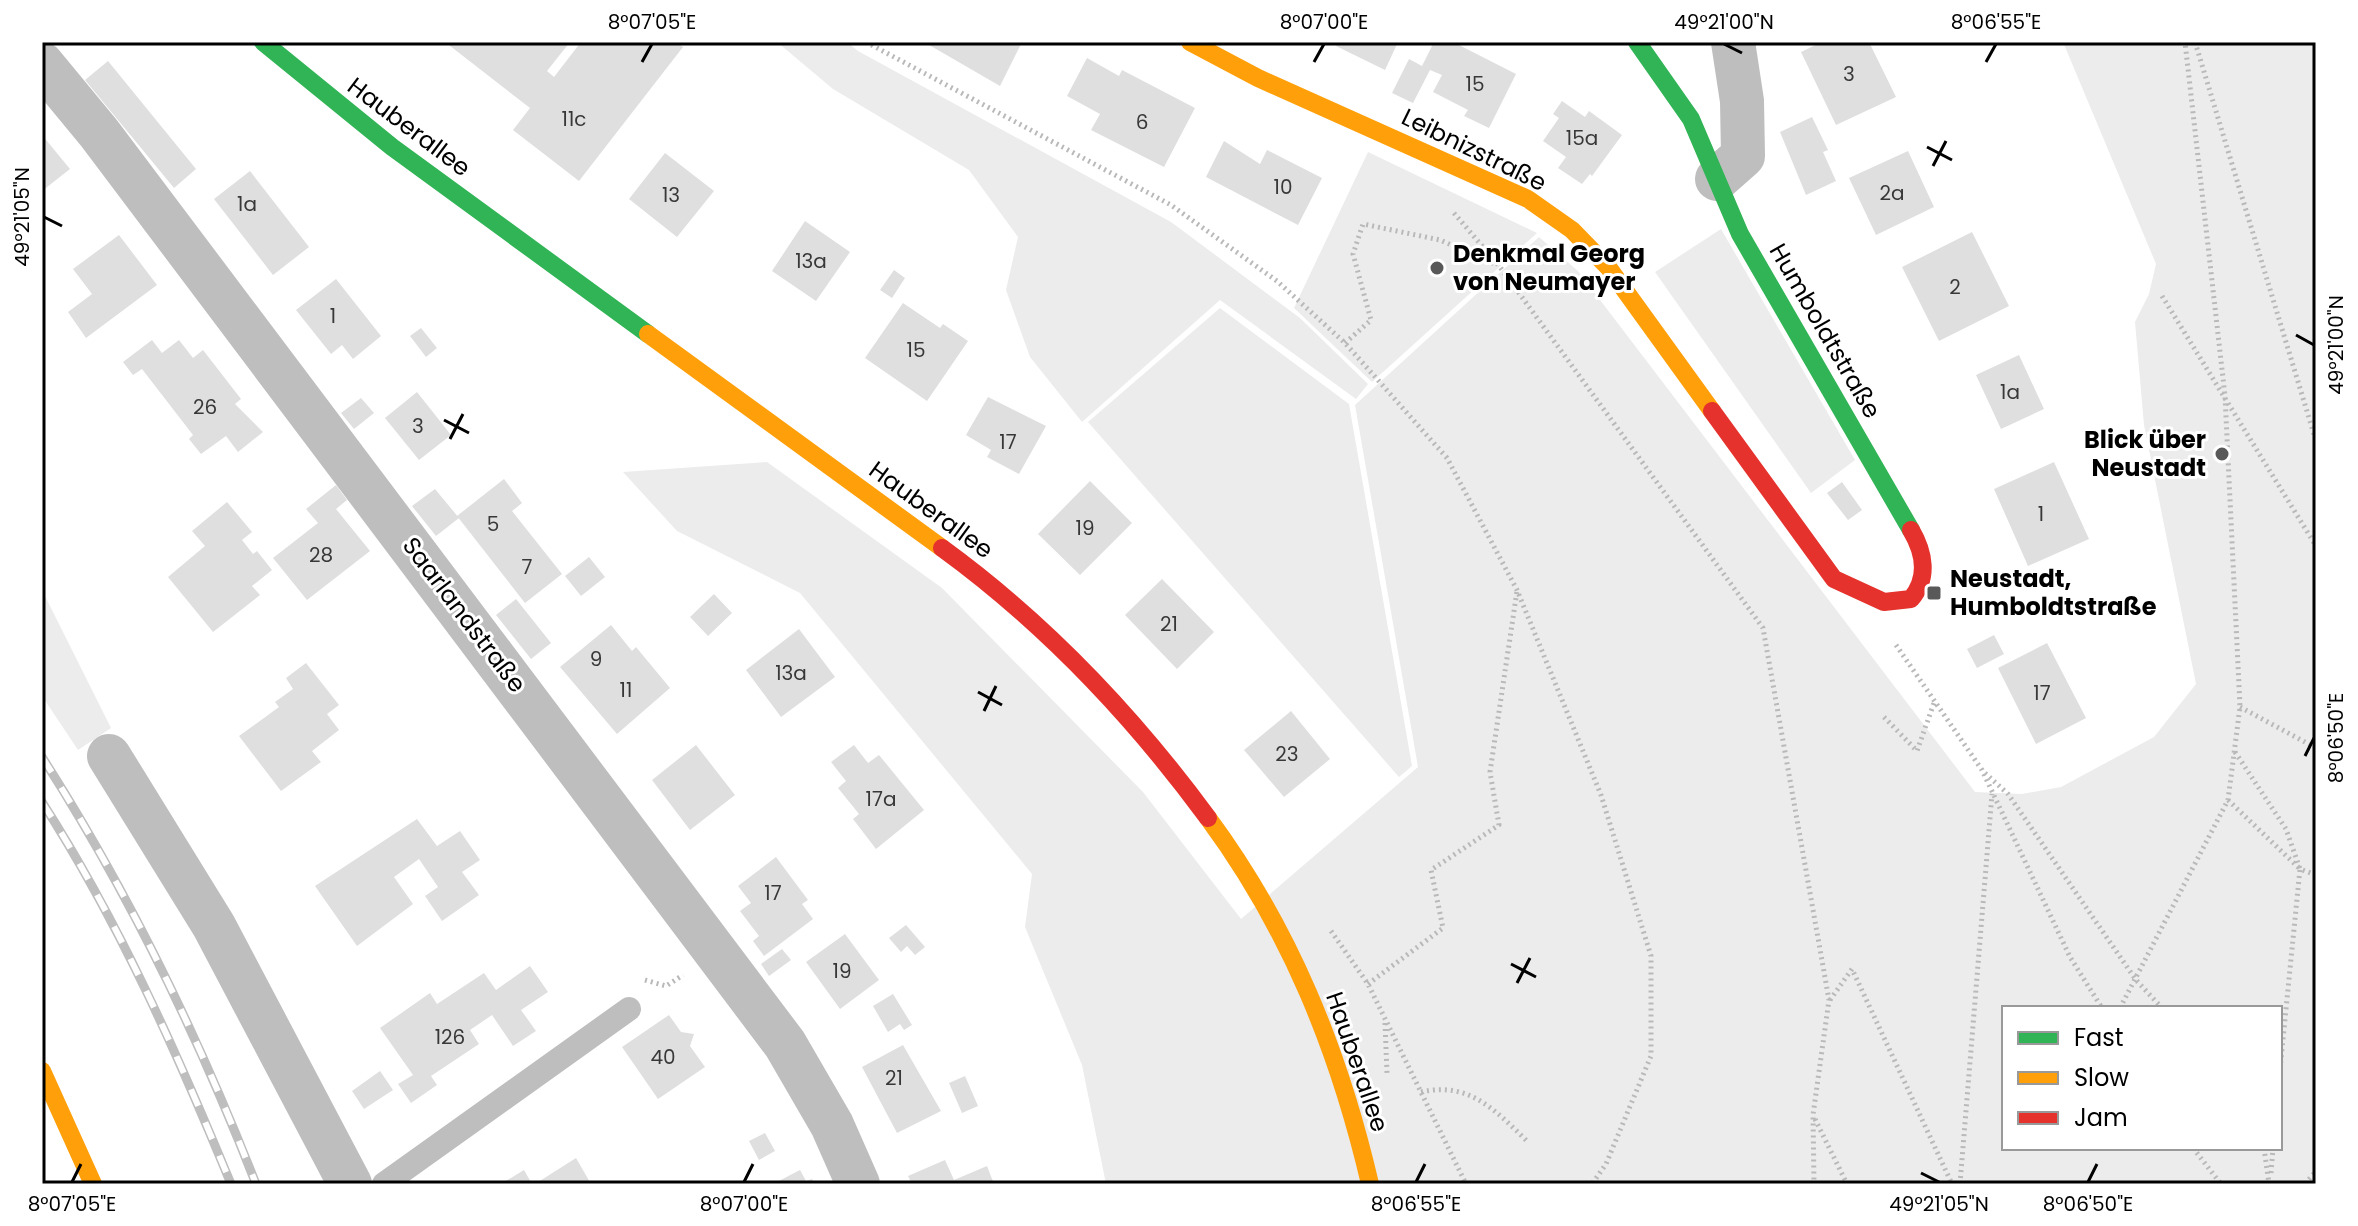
<svg xmlns="http://www.w3.org/2000/svg" width="2358" height="1226" viewBox="0 0 2358 1226" font-family="Poppins,sans-serif">
  <style>
    .green { fill: #ececec; fill-rule: evenodd }
    .building { fill: #dfdfdf }
    .lines { fill: none; stroke-linecap: round; stroke-linejoin: round }
    .path { stroke: #b9b9b9; stroke-width: 5; stroke-dasharray: 2 4; stroke-linecap: butt }
    .lane { stroke: #bebebe; stroke-width: 24 }
    .street { stroke: #bebebe; stroke-width: 44 }
    .fast { stroke: #30b455; stroke-width: 18 }
    .slow { stroke: #ff9f0a; stroke-width: 18 }
    .jam { stroke: #e5322d; stroke-width: 18 }
    .rail-casing { stroke: #bebebe; stroke-width: 9 }
    .rail { stroke: #fff; stroke-width: 6; stroke-dasharray: 18; stroke-linecap: butt }
    .ticks { fill: none; stroke: #000; stroke-width: 3 }
    .poi-dot { fill: #595959; stroke: #fff; stroke-width: 3 }
    .labels { text-anchor: middle; stroke-width: 6; stroke-linejoin: round; paint-order: stroke }
    .number-label { font-size: 20px; fill: #383838 }
    .street-label { font-size: 24px; fill: #000; stroke: #fff }
    .poi-label { font-size: 24px; font-weight: bold; fill: #000; stroke: #fff; text-anchor: start }
    .neatline { fill: none; stroke: #000; stroke-width: 3 }
    .ticks-label { font-size: 20px; text-anchor: middle; fill: #000 }
  </style>
  <rect width="100%" height="100%" fill="#fff"/>
  <!-- green -->
  <path class="green" d="M777,42H847L858,51L1171,222L1300,318L1368,384L1356,399L1220,300L1082,422L1030,357L1006,290L1018,237L969,170L833,89Z
    M2063,42H2316V1184H1106L1082,1065L1025,927L1032,874L800,593L677,531L623,472L767,462L942,588L1143,792L1241,919L1418,767L1355,405L1539,237L1578,271L1975,792L2022,794L2061,787L2154,737L2196,684L2144,425L2135,322L2149,294L2156,264ZM2004,1008H2280V1148H2004Z
    M1368,152L1537,233L1372,382L1294,308Z
    M1721,229L1855,460L1811,493L1655,272Z
    M1220,308L1349,404L1412,766L1399,777L1088,422Z
    M42,590L111,728L78,750L42,696Z"/>
  <!-- building -->
  <path class="building" d="M445,42H570L547,71L554,77L581,42H676L683,47L579,181L513,130L530,108Z
    M924,42H1022L1000,86Z
    M1338,42H1398L1385,70L1336,46Z
    M1434,42H1453L1516,74L1489,128L1464,116L1468,110L1433,92L1442,75L1430,70L1413,103L1392,93L1409,59L1422,66Z
    M1822,42H1869L1896,97L1836,125L1801,52Z
    M1087,58L1119,76L1122,70L1195,108L1164,167L1091,130L1100,114L1067,96Z
    M108,61L196,169L174,188L85,80Z
    M1562,101L1585,117L1589,111L1622,135L1592,176L1590,174L1582,184L1558,168L1566,157L1543,141L1559,118L1553,114Z
    M1812,117L1828,150L1823,152L1836,181L1806,195L1780,132Z
    M42,135L70,169L42,191Z
    M1224,141L1260,164L1267,150L1322,178L1298,225L1206,177Z
    M1908,151L1934,207L1876,235L1849,178Z
    M665,153L714,191L677,237L629,199Z
    M250,171L309,247L273,275L214,199Z
    M805,221L850,252L816,301L772,271Z
    M1972,232L2009,306L1939,341L1902,267Z
    M119,235L157,285L86,338L68,312L92,294L73,269Z
    M894,270L905,278L892,298L880,290Z
    M336,279L381,336L353,359L342,345L331,354L296,310Z
    M903,303L940,328L943,324L968,341L927,401L865,358Z
    M421,328L437,348L426,357L410,336Z
    M152,340L162,353L179,340L193,358L203,350L241,399L235,404L263,432L238,452L226,436L201,454L189,439L193,435L142,369L133,375L123,362Z
    M2019,355L2044,409L2001,429L1976,375Z
    M417,392L451,435L419,460L385,418Z
    M988,397L1046,426L1019,474L987,457L991,450L966,435Z
    M361,398L374,413L354,429L341,413Z
    M2054,462L2089,539L2028,566L1994,489Z
    M504,479L522,503L512,511L562,574L525,603L457,516Z
    M1090,481L1132,523L1080,575L1038,534Z
    M1842,482L1862,510L1848,520L1827,493Z
    M336,485L347,500L336,509L370,551L307,600L273,558L318,523L306,509Z
    M435,489L459,518L436,536L412,506Z
    M227,502L252,532L242,540L253,554L257,551L272,570L252,586L260,595L213,632L168,577L205,546L192,531Z
    M589,557L605,577L581,596L565,576Z
    M1162,579L1214,632L1177,669L1125,615Z
    M714,594L732,613L708,636L690,617Z
    M516,599L551,643L531,659L496,615Z
    M611,625L632,651L636,647L670,688L617,734L560,667Z
    M799,629L835,677L781,717L746,670Z
    M1994,635L2004,654L1977,668L1967,649Z
    M2047,643L2086,718L2036,744L1998,668Z
    M306,663L339,705L327,714L339,730L312,751L321,762L281,791L239,736L279,707L275,702L293,689L286,678Z
    M1291,711L1330,759L1284,797L1244,750Z
    M696,745L735,795L690,830L652,780Z
    M854,745L868,763L879,755L924,810L876,849L853,819L859,814L838,788L846,781L831,762Z
    M417,819L437,846L460,831L480,860L462,872L479,895L442,921L425,896L438,887L419,859L394,877L413,904L357,946L315,886Z
    M776,857L808,900L802,904L813,919L764,956L753,941L759,936L740,911L751,903L738,886Z
    M906,925L925,947L915,955L907,946L901,952L889,938Z
    M845,934L879,980L840,1009L806,962Z
    M782,949L791,960L769,976L761,964Z
    M530,966L548,992L521,1010L536,1031L513,1046L492,1015L470,1030L479,1044L431,1076L437,1085L411,1103L398,1084L413,1075L380,1028L430,993L437,1004L484,973L496,990Z
    M893,994L912,1025L904,1030L900,1024L888,1032L873,1006Z
    M669,1015L681,1032L694,1034L690,1046L705,1067L658,1099L622,1047Z
    M903,1045L941,1111L897,1133L862,1067Z
    M380,1071L393,1090L364,1109L352,1091Z
    M965,1076L978,1106L962,1113L949,1083Z
    M765,1133L775,1151L759,1160L749,1141Z
    M576,1158L591,1184H535Z
    M945,1160L954,1180L987,1166L994,1184H912L908,1176Z
    M524,1170L532,1184H501Z
    M800,1170L806,1181L812,1179L814,1184H773Z"/>
  <g class="lines">
    <!-- path -->
    <path class="path" d="M866,42L1171,205L1277,281L1345,343L1447,458L1517,590L1601,795L1651,956V1056L1606,1164L1592,1184
      M2195,42L2316,441
      M1454,213L1500,267L1763,628L1829,1000L1813,1115L1814,1184
      M2162,296L2316,546
      M1345,343L1371,320L1353,254L1363,224L1440,240L1497,265
      M1896,645L1982,770L2070,957L2102,1008
      M2240,707L2316,748
      M1884,717L1917,751L1935,700
      M2235,752L2286,829L2300,869
      M1985,773L2008,794L2136,980L2162,1008
      M2228,800L2299,868
      M1331,931L1368,984L1466,1184
      M645,980L666,986L683,975
      M1368,984L1443,928L1431,870L1499,825L1490,772L1517,591
      M1830,1000L1852,969L1952,1184
      M2120,1008L2228,800L2240,707L2225,396L2185,42
      M1385,1023L1387,1073
      M2280,1069L2300,869L2316,875
      M1421,1092C1470,1081 1496,1111 1529,1143
      M1815,1119L1847,1184
      M2193,1148L2221,1184
      M2264,1148L2269,1184
      M2271,1173L2273,1148
      M1960,1184L1992,794
      M2305,1184L2316,1171"/>
    <!-- lane -->
    <path class="lane" d="M384,1184L629,1009"/>
    <!-- street -->
    <path class="street" d="M42,64L99,133L785,1044L832,1125L858,1184
      M1717,179L1743,156L1742,101L1733,42
      M109,756L214,926L350,1184"/>
    <!-- fast -->
    <path class="fast" d="M263,42L392,147L648,334
      M1637,42L1691,119L1740,234L1911,530"/>
    <!-- slow -->
    <path class="slow" d="M1190,42L1258,78L1528,199L1572,230L1608,267L1712,411
      M648,334L942,548
      M1208,818C1290,929 1339,1051 1370,1184
      M42,1071L93,1184"/>
    <!-- jam -->
    <path class="jam" d="M1712,411L1834,579L1884,602L1911,599C1929,578 1924,552 1911,530
      M942,548C1045,623 1133,716 1208,818"/>
    <!-- rail casing -->
    <g class="rail-casing">
      <path id="rail" d="M42,757C128,891 198,1036 256,1184
        M42,802C119,922 177,1053 231,1184"/>
    </g>
    <!-- rail -->
    <use href="#rail" class="rail"/>
  </g>
  <!-- ticks -->
  <path class="ticks" d="M1724,44L1742,53M642,62L652,44M1314,62L1324,44M1986,62L1996,44M1927,147L1952,160M1933,166L1946,141M44,217L62,226M2296,335L2314,345M444,420L469,433M450,439L463,414M978,692L1002,705M984,711L996,686M2305,756L2314,738M1511,964L1536,977M1517,983L1530,958M1921,1173L1939,1182M72,1182L81,1164M744,1182L753,1164M1416,1182L1425,1164M2088,1182L2097,1164"/>
  <!-- markers -->
  <g class="poi-dot">
    <circle cx="1437" cy="268" r="8"/>
    <circle cx="2222" cy="454" r="8"/>
    <rect x="1926" y="585" width="16" height="16" rx="4"/>
  </g>
  <g class="labels">
    <!-- number labels -->
    <g class="number-label">
      <text x="1849" y="81">3</text>
      <text x="1475" y="91">15</text>
      <text x="574" y="126">11c</text>
      <text x="1142" y="129">6</text>
      <text x="1582" y="145">15a</text>
      <text x="1283" y="194">10</text>
      <text x="1892" y="200">2a</text>
      <text x="671" y="202">13</text>
      <text x="247" y="211">1a</text>
      <text x="811" y="268">13a</text>
      <text x="1955" y="294">2</text>
      <text x="333" y="323">1</text>
      <text x="916" y="357">15</text>
      <text x="2010" y="399">1a</text>
      <text x="205" y="414">26</text>
      <text x="418" y="433">3</text>
      <text x="1008" y="449">17</text>
      <text x="2041" y="521">1</text>
      <text x="493" y="531">5</text>
      <text x="1085" y="535">19</text>
      <text x="321" y="562">28</text>
      <text x="527" y="574">7</text>
      <text x="1169" y="631">21</text>
      <text x="596" y="666">9</text>
      <text x="791" y="680">13a</text>
      <text x="626" y="697">11</text>
      <text x="2042" y="700">17</text>
      <text x="1287" y="761">23</text>
      <text x="881" y="806">17a</text>
      <text x="773" y="900">17</text>
      <text x="842" y="978">19</text>
      <text x="450" y="1044">126</text>
      <text x="663" y="1064">40</text>
      <text x="894" y="1085">21</text>
    </g>
    <!-- street labels -->
    <g class="street-label">
      <text transform="translate(409 127) rotate(37)" y="8">Hauberallee</text>
      <text transform="translate(1474 150) rotate(26)" y="8">Leibnizstraße</text>
      <text transform="translate(1825 331) rotate(60)" y="8">Humboldtstraße</text>
      <text transform="translate(931 510) rotate(36)" y="8">Hauberallee</text>
      <text transform="translate(464 615) rotate(53)" y="8">Saarlandstraße</text>
      <text transform="translate(1357 1062) rotate(71)" y="8">Hauberallee</text>
    </g>
    <!-- poi labels -->
    <g class="poi-label">
      <text x="1453" y="262">Denkmal Georg<tspan x="1453" dy="28">von Neumayer</tspan></text>
      <text x="2206" y="448" text-anchor="end">Blick über<tspan x="2206" dy="28">Neustadt</tspan></text>
      <text x="1950" y="587">Neustadt,<tspan x="1950" dy="28">Humboldtstraße</tspan></text>
    </g>
  </g>
  <!-- border -->
  <rect width="2358" height="1226" fill="none" stroke="#ffffff" stroke-width="88"/>
  <!-- legend -->
  <rect x="2002" y="1006" width="280" height="144" fill="#ffffff" stroke="#999999" stroke-width="2"/>
  <rect x="2018" y="1032" width="40" height="12" fill="#30b455" stroke="#999999" stroke-width="2"/>
  <text x="2074" y="1046" font-size="24" fill="#000000">Fast</text>
  <rect x="2018" y="1072" width="40" height="12" fill="#ff9f0a" stroke="#999999" stroke-width="2"/>
  <text x="2074" y="1086" font-size="24" fill="#000000">Slow</text>
  <rect x="2018" y="1112" width="40" height="12" fill="#e5322d" stroke="#999999" stroke-width="2"/>
  <text x="2074" y="1126" font-size="24" fill="#000000">Jam</text>
  <rect x="44" y="44" width="2270" height="1138" class="neatline"/>
  <g class="ticks-label">
    <text x="652" y="29">8°07'05"E</text>
    <text x="1324" y="29">8°07'00"E</text>
    <text x="1724" y="29">49°21'00"N</text>
    <text x="1996" y="29">8°06'55"E</text>
    <text transform="translate(22 217) rotate(-90)" y="7">49°21'05"N</text>
    <text transform="translate(2336 345) rotate(-90)" y="7">49°21'00"N</text>
    <text transform="translate(2336 738) rotate(-90)" y="7">8°06'50"E</text>
    <text x="72" y="1211">8°07'05"E</text>
    <text x="744" y="1211">8°07'00"E</text>
    <text x="1416" y="1211">8°06'55"E</text>
    <text x="1939" y="1211">49°21'05"N</text>
    <text x="2088" y="1211">8°06'50"E</text>
  </g>
</svg>
